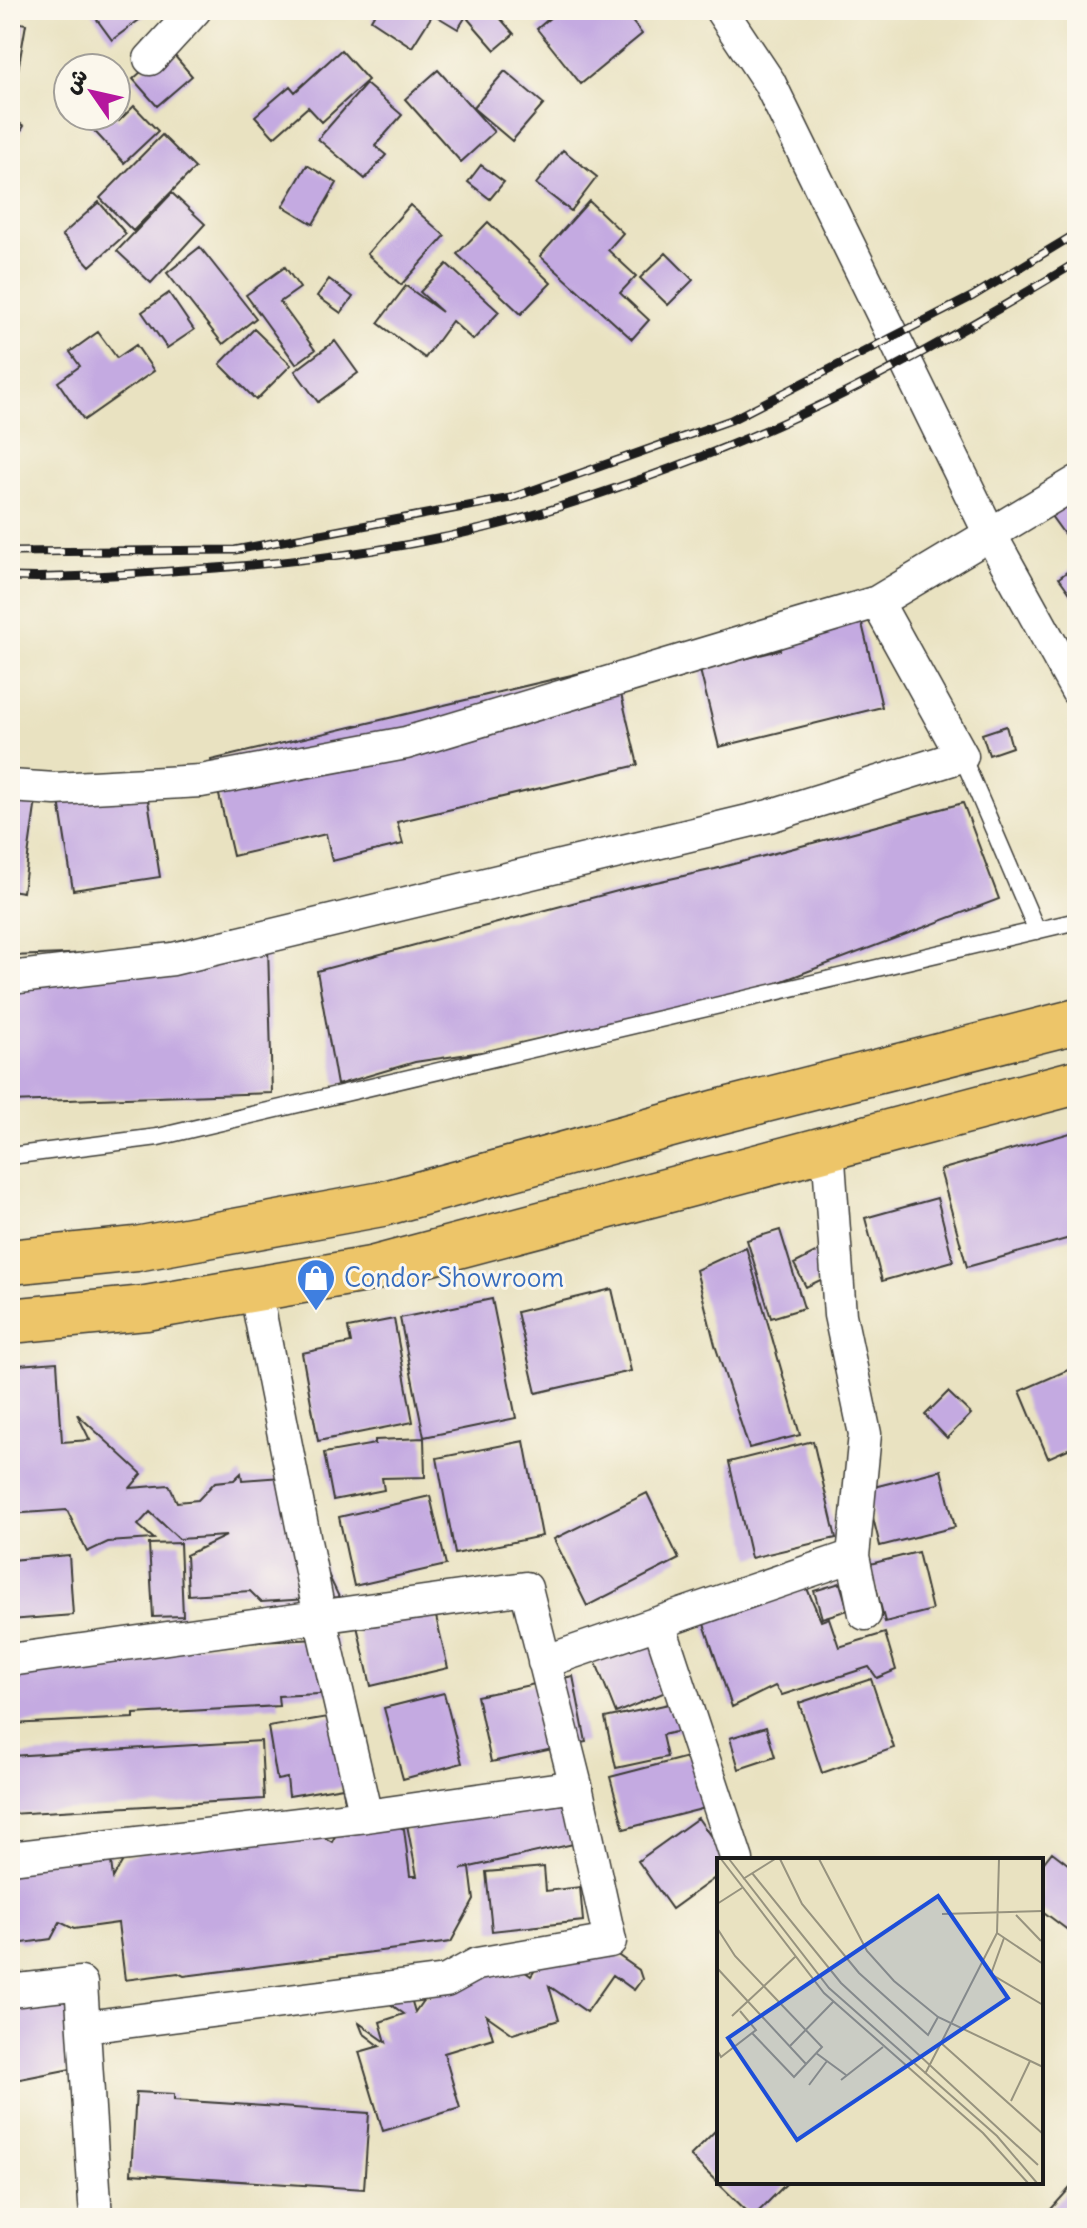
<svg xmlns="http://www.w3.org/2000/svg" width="1087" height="2228" viewBox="0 0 1087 2228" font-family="Delius,'Playpen Sans Arabic',sans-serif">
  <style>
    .building { fill: #c4aae1 }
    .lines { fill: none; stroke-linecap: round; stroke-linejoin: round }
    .lane-casing { stroke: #3b3a35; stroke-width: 19 }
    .street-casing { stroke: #3b3a35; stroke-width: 35 }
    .highway-casing { stroke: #3b3a35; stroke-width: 47 }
    .lane { stroke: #fff; stroke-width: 16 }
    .street { stroke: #fff; stroke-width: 32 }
    .highway { stroke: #edc569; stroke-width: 44 }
    .rail-casing { stroke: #1c1c1c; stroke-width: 9 }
    .rail { stroke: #fbf7ec; stroke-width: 6; stroke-dasharray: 18; stroke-linecap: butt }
    .labels { text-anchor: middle; stroke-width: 6; stroke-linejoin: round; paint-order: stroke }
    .shop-label { font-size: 26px; fill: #366cbe; stroke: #fbf7ec; text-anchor: start }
    .inset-road { fill: none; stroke: #97937f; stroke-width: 2 }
    .view { fill: #1d4ed8; fill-opacity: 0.15; stroke: #1d4ed8; stroke-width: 4 }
    .inset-edge { fill: none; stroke: #1c1c1c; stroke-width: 4 }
  </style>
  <rect width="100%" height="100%" fill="#fbf7ec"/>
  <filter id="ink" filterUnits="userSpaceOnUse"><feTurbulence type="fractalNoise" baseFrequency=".0125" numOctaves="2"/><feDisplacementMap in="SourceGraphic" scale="16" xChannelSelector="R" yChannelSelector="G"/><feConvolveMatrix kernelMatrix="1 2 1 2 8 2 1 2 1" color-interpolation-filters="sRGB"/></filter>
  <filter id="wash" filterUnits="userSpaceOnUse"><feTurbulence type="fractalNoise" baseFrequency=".006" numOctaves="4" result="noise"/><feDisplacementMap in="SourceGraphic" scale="32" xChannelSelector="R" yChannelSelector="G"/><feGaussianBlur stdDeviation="1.8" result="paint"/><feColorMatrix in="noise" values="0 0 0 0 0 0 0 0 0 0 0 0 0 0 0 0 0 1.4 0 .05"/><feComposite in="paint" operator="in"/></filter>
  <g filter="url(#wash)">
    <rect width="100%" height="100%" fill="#e9e2c1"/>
    <g id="blocks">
      <!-- building -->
      <path class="building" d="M90,10H149L150,12L112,40Z
        M377,10H470L458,29L433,14L412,47L371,20Z
        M478,10H493L514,34L495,50L468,19Z
        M559,10H623L642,34L581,84L537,29Z
        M10,21L26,24L18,70L10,68Z
        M168,48L192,76L157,106L133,79Z
        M341,50L368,80L322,122L308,107L274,137L255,116L290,86L295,92Z
        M438,70L494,132L461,162L405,99Z
        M505,71L544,104L512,141L473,108Z
        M366,84L402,115L375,146L386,155L365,179L318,139Z
        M134,106L158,131L124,163L85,121L90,116H115L119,121Z
        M10,117L24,126L10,147Z
        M162,135L195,168L133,231L100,198Z
        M563,150L597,177L571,211L536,184Z
        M307,165L337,183L313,224L283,206Z
        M481,165L504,182L490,199L468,182Z
        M172,193L205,224L151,283L117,251Z
        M589,201L623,233L608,250L636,276L620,293L649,320L632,339L540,256Z
        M99,202L126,234L90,266L62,235Z
        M410,205L445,236L401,285L367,254Z
        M488,222L551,283L521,314L457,254Z
        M200,247L256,318L223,344L167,273Z
        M666,253L693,280L668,305L640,278Z
        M447,264L499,312L473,340L452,321L425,358L378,323L406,286L442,312L420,292Z
        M285,267L300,288L280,302L315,350L296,364L246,295Z
        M329,279L353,297L341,313L317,296Z
        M169,293L194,330L167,348L142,312Z
        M254,329L291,365L256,400L220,364Z
        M98,332L117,358L136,345L154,371L84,420L58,382L80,366L70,352Z
        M335,341L358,373L318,402L295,371Z
        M1077,475V552L1041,502Z
        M1077,564V603L1059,578Z
        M859,611L882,707L719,747L700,670L780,650L775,632Z
        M614,665L638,765L397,822L403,844L332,861L326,834L233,856L211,760Z
        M1006,726L1012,747L989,755L982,734Z
        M145,781L160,877L73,890L58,794Z
        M10,783L38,786L23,892L10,890Z
        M963,803L999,899L711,1008L508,1048L415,1062L337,1085L317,971L629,888L715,869Z
        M268,947L272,1093L10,1102V956Z
        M1077,1131V1236L967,1267L940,1170Z
        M937,1198L953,1261L882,1281L865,1218Z
        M780,1230L804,1308L771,1318L747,1240Z
        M746,1247L800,1435L749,1448L715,1345L696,1270Z
        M821,1250L833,1274L806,1287L794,1264Z
        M612,1289L631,1371L536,1393L517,1312Z
        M492,1299L516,1418L424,1437L400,1318Z
        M394,1319L413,1422L318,1441L302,1353L351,1343L348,1328Z
        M57,1362L62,1442L90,1440L77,1414L142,1474L130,1488L169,1485L177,1502L198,1500L215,1482L234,1480L241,1473L242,1480L282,1477L339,1597L261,1602L250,1591L188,1595L186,1555L226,1536L179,1539L150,1512L138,1525L154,1539L108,1542L87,1552L67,1510L10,1514V1374L18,1365Z
        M1077,1366V1445L1048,1458L1020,1391Z
        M948,1392L971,1414L947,1438L925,1415Z
        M424,1438L425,1477L382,1478L384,1490L333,1500L324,1453L375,1444V1440Z
        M524,1441L542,1536L455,1554L437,1458Z
        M813,1441L836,1538L751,1558L729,1462Z
        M941,1470L955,1527L880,1546L866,1489Z
        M647,1493L679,1559L587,1606L554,1539Z
        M430,1496L446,1565L354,1586L339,1517Z
        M180,1543L183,1616L153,1617L149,1544Z
        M918,1552L932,1610L885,1622L870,1564Z
        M69,1555L73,1615L10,1620V1560Z
        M840,1583L848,1610L822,1618L814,1591Z
        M806,1586L821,1621L829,1618L839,1647L885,1633L896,1670L877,1678L869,1667L782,1695L775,1686L732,1707L702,1618Z
        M434,1608L448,1668L371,1686L357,1626Z
        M659,1633L682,1685L616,1713L595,1660Z
        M337,1638L340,1693L278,1696L279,1706L134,1714V1718L10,1724V1655Z
        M573,1676L586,1742L491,1762L477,1696Z
        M871,1679L894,1748L822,1773L799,1703Z
        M444,1693L462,1763L403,1779L384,1708Z
        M678,1702L684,1730L662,1735L667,1757L616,1768L605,1718Z
        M358,1712L372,1797L345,1802L343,1787L289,1796L287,1778L277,1780L268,1727Z
        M766,1727L775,1757L739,1769L730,1738Z
        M261,1741L264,1799L10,1814V1756Z
        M703,1753L717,1805L624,1829L610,1777Z
        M585,1786L596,1839L461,1869L470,1868L474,1900L451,1942L184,1976L178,1973L125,1980L118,1923L74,1929L60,1922L51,1939L23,1943L10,1936V1858L109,1845L113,1878L125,1857L284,1816L332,1842L340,1827L389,1821L404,1829L410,1876H417L407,1825Z
        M698,1818L727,1860H719V1875L672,1909L638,1861Z
        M1052,1852L1077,1871V1937L1041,1910V1866Z
        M544,1867L546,1891L580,1887L583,1921L492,1931L486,1872Z
        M596,1940L639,1970L642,1979L634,1990L613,1975L587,2012L549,1986L559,2020L513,2034L486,2015L493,2038L444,2053L460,2108L383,2131L359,2052L380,2046L363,2033L359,2023L386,2042L380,2022L404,2014L375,1993L405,1978L415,2012L424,1999L507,1959L531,1976L545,1955Z
        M85,1984L101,2063L10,2081V1999Z
        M136,2092L174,2094V2100L369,2113L364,2189L131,2174Z
        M719,2127V2182H788L753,2217L690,2156Z
        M1077,2180V2218H1043Z"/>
    </g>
  </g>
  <g filter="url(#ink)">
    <use href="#blocks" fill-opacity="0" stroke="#3b3a35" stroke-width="2"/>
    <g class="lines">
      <!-- lane casing -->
      <g class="lane-casing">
        <path id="lane" d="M962,756L1037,931
          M10,1156L158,1137L1077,921"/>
      </g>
      <!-- street casing -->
      <g class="street-casing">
        <path id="street" d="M721,10L769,82L990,534L1077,691
          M150,59L195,10
          M10,786L55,789L201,781L406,743L877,602L1077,482
          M10,978L173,959L769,816L962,756L877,602
          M828,1147L840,1315L865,1434L853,1556L865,1614
          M255,1289L320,1617L366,1816
          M659,1624L737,1860
          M10,1660L526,1588L576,1786L610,1941L477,1964L446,1981L85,2027
          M544,1662L853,1556
          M10,1858L366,1816L576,1786
          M10,1991L81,1983L96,2218"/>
      </g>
      <!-- highway casing -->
      <g class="highway-casing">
        <path id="highway" d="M10,1262L136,1249L382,1204L718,1112L1077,1021
          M10,1321L146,1308L371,1269L1077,1082"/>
      </g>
      <!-- lane -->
      <use href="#lane" class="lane"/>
      <!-- street -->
      <use href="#street" class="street"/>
      <!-- highway -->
      <use href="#highway" class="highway"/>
      <!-- rail casing -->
      <g class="rail-casing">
        <path id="rail" d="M10,552L235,550L511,498L731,420L973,296L1077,233
          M10,577C69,579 126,574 185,570C311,562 439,546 559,507C656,476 754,439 845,393C925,353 1001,308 1077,262"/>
      </g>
      <!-- rail -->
      <use href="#rail" class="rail"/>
    </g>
  </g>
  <!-- icons -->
  <defs>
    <g id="shop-pin" transform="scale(2)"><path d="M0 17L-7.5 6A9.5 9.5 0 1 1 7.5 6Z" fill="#3f7fe0" stroke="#fbf7ec"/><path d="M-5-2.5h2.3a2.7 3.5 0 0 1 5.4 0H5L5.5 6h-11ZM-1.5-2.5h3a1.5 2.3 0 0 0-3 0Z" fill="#fff"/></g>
  </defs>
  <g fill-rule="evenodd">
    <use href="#shop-pin" x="316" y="1278"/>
  </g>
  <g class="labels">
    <!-- shop labels -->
    <g class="shop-label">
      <text x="344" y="1287">Condor Showroom</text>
    </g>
  </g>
  <!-- overview -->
  <g transform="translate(717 1858)">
    <rect width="326" height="326" fill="#e9e2c1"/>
    <path class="inset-road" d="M4,1L107,135L266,275L311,325M12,1L112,130L280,278L320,325M63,1L85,46L142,115L211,177L221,159M102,1L150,93L177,123L221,159L326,209M282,1L280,75L224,185L326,276M35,15L124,125L321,307M26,21L58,1M0,46L25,30M225,56L326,53M299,57L324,83M0,70L18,98L105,189L77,219L35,175M280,75L326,106M287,80L274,116L326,147M0,110L89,206M15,158L78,99M73,188L116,144M0,192L4,199L39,172L23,153M99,195L129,217M208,216L224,185M124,222L166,189M92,227L110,203M294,243L313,203"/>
    <path class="view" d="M221,38L291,140L80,282L11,180Z"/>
    <rect width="326" height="326" class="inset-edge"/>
  </g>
  <!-- margin -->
  <rect width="1087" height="2228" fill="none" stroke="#fbf7ec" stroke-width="40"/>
  <!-- north arrow -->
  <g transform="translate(92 92) rotate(304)"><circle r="38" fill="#fbf7ec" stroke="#a29f99" stroke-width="2"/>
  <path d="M0-6L14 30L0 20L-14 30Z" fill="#b5179e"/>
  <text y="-12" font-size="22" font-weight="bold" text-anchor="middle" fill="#1c1c1c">ش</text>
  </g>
</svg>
